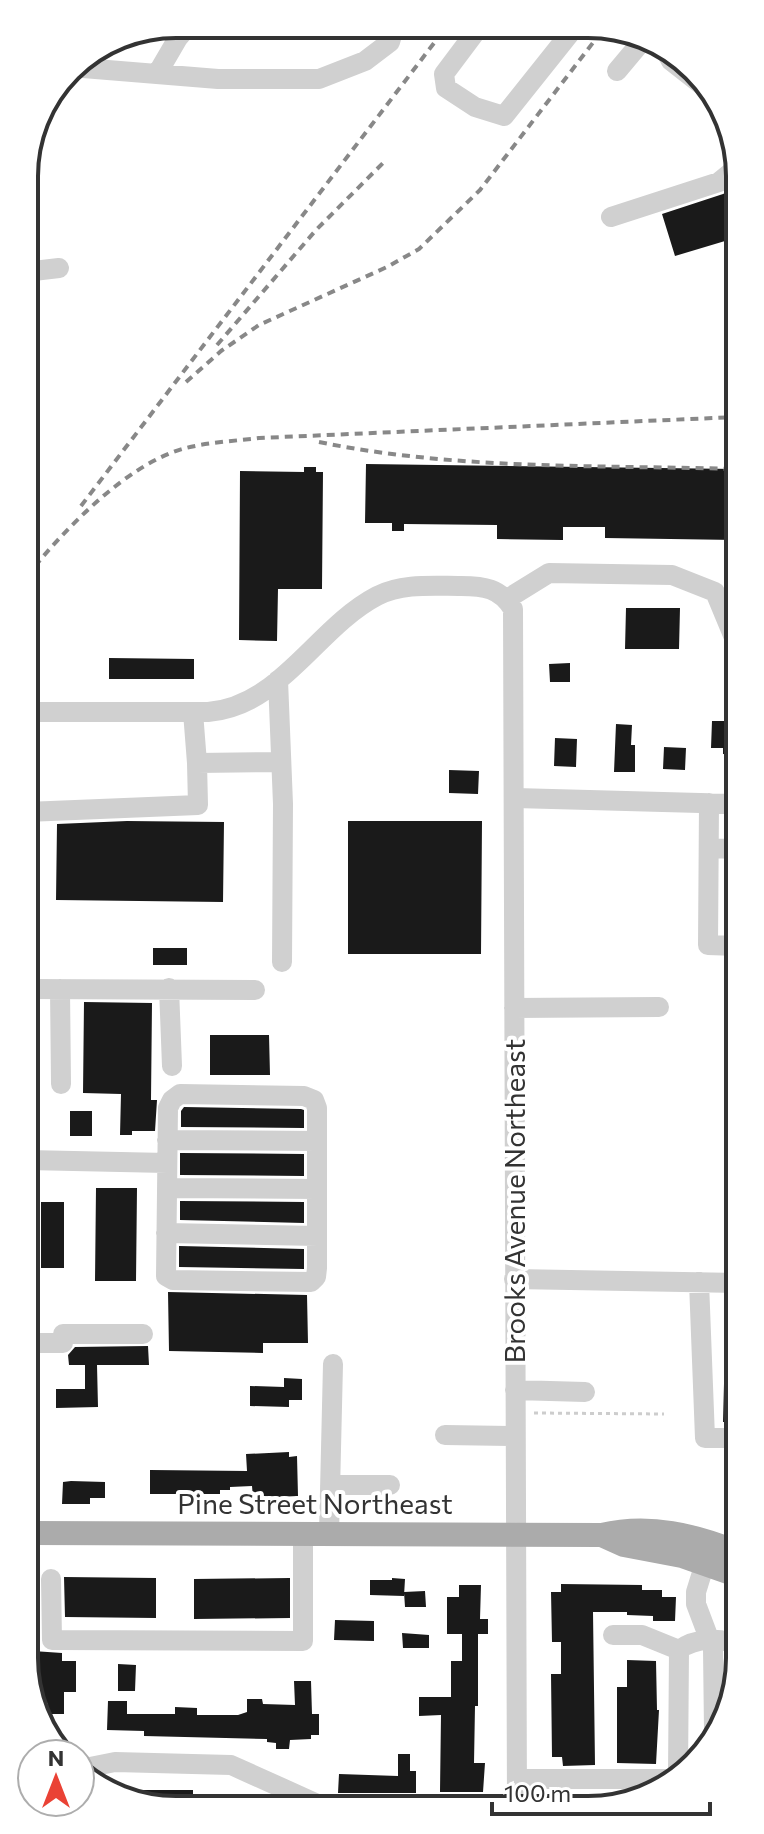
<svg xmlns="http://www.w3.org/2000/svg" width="764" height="1834" viewBox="0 0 764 1834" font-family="Commissioner,sans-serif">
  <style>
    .building { fill: #1a1a1a }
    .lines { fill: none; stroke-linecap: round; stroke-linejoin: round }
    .path { stroke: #cdcdcd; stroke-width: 3; stroke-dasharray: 4 4; stroke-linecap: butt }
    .minor { stroke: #d0d0d0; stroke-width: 20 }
    .major { stroke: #ababab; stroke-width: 24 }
    .rail { stroke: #888; stroke-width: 4; stroke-dasharray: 8 6; stroke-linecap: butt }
    .labels { text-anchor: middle; stroke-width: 8; stroke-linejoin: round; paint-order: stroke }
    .street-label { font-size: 28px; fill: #333; stroke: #fff }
    .rim { fill: none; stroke: #333; stroke-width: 4 }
  </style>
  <rect width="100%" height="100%" fill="#fff"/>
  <!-- building -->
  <path class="building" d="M735,188V238L675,256L662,214L723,194Z
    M366,464L736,469V540L605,538V527H563V540L497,539V525L404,524V531H392V523H365Z
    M304,467H316V472H323L322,589H278L277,641L239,640L240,471L304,472Z
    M626,608H680L679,649H625Z
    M109,658L194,659V679H109Z
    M570,663V682H550L549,664Z
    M727,697H737V755L723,754V748H711L712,721H726Z
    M616,724L632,725L631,745H635V772H614Z
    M555,738L577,739L576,767L554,766Z
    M664,747L686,748L685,770L663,769Z
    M449,770L479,771L478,794L449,793Z
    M127,821L224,822L223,902L56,900L57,824Z
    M348,821H482L481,954H348Z
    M153,948H187V965H153Z
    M84,1002L152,1003L151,1100H157L155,1131H132V1135H120L121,1094L83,1093Z
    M210,1035H269L270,1075H210Z
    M184,1107L301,1109L304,1110V1128L181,1127V1111Z
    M70,1111H92V1136H70Z
    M180,1153L304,1154V1176L180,1175Z
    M96,1188H137L136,1281H95Z
    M180,1201L304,1202V1223L180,1220Z
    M41,1202H64V1268H41Z
    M179,1246L304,1249V1269L179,1267Z
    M168,1292L307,1295L308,1343H263V1353L169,1351Z
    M726,1307L739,1308V1422H723Z
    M148,1346L149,1365H97L98,1407L56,1408V1389H85V1365H69L68,1355L75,1347Z
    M284,1378L302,1379V1400H289V1407L250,1406V1386L284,1387Z
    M289,1452V1457L297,1456L298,1496L253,1498L252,1486L230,1487V1490H220V1494H150V1470L247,1471L246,1454Z
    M71,1481L105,1482V1498H90V1504H62L63,1482Z
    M64,1577L156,1578V1618L65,1617Z
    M290,1578V1618L194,1619V1579Z
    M392,1578L405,1579L404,1596L370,1595V1580H392Z
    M561,1584L642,1585V1590H662V1597H676L675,1621H653V1616L627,1615V1612H593L595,1765L563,1766L562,1757H552L551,1674H561V1642H552L551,1592H561Z
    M459,1585H481L480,1619H488V1634H478V1706H475L474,1763H485L483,1792H440L441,1715L419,1716V1697H451V1661H462V1634H447V1597H459Z
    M425,1591L426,1607H405L404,1592Z
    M335,1620L374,1621V1641L334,1640Z
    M402,1633L429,1635V1648H403Z
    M33,1651L62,1653V1661H76V1692H64V1714H48V1703H37Z
    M627,1660L656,1661L657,1710H659L656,1764L617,1763V1687H627Z
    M118,1664L136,1665L135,1691H118Z
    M294,1681H311L312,1714H319V1735H311V1739L290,1740L289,1749H276V1743L267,1742V1739L144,1736V1731L107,1730L108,1701H127V1714H175V1707L197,1708V1715H238L247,1712V1699H262L263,1704L295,1705Z
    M398,1754H410V1771H416V1793H338L339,1774L398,1776Z
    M140,1790H193V1795H201L200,1807H146L115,1792Z"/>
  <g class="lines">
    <!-- path -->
    <path class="path" d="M534,1413L664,1414"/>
    <!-- minor -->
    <path class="minor" d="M480,26L444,74L446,88L475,107L504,116L575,27
      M666,52L671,61L708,90
      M71,67L218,79H319L365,61L390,42L395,25
      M617,71L643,40
      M157,74L178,38L190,24
      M611,217L719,182L735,169
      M25,272L59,268
      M507,599L549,573L672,575L715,592L737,645
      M278,680L283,804L282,962
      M26,712H208C281,706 316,628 377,596C402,583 433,586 461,586C484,586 500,588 513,609L517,1805
      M193,712L197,763
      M515,798L737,804
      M709,803L708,945L737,946L734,1058L738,1065
      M26,812L198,805L197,763L281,762
      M709,848L735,849L737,831
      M169,988L172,1066
      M27,989L255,990
      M60,989L61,1084
      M514,1008L659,1007
      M180,1094L304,1096L314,1100L317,1108V1268L316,1277L311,1282L173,1280L166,1276L168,1108L172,1100Z
      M167,1140L317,1141
      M27,1160L167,1163
      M167,1188L317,1189
      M166,1233L317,1236
      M514,1279L739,1283
      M699,1282L705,1438H739
      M28,1343H63V1334H143
      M515,1390L585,1392
      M445,1435L515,1436
      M330,1485H390
      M329,1534L333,1364
      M705,1563L696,1592V1604L713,1649L714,1731
      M51,1579L52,1640L303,1641V1534
      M613,1635H642L679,1650
      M80,1769L115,1762L231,1765L322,1806
      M678,1774L679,1650C694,1638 723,1636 740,1647
      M517,1779H670"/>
    <!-- major -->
    <path class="major" d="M29,1533L602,1535C649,1524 695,1535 739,1553
      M604,1536L624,1545L682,1556L739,1576"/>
    <!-- rail -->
    <path class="rail" d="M217,345L316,230L386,160
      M186,382L221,351L259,325L387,267L419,249L480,190L605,27
      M319,442C456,470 597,465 736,469
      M81,506L447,26
      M26,577C63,531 127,463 186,448C210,442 235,441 259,438L736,417"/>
  </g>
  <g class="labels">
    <!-- street labels -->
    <g class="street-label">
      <text transform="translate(515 1201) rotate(-90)" y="10">Brooks Avenue Northeast</text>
      <text x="315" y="1514">Pine Street Northeast</text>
    </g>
  </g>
  <!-- crop -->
  <path d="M0 0H764V1834H0ZM176 38H588A138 138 0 0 1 726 176V1658A138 138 0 0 1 588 1796H176A138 138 0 0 1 38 1658V176A138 138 0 0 1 176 38Z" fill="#fff" fill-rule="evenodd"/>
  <path class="rim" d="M176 38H588A138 138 0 0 1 726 176V1658A138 138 0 0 1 588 1796H176A138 138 0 0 1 38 1658V176A138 138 0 0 1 176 38Z"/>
  <!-- north arrow -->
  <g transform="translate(56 1778)"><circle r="38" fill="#ffffff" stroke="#adadad" stroke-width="2"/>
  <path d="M0-6L14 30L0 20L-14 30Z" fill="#ea4235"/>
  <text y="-12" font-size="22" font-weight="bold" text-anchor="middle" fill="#333333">N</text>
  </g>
  <!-- scale -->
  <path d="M492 1802v12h218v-12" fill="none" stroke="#333333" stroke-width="4"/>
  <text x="504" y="1802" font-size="24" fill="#333333" stroke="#ffffff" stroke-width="6" paint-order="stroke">100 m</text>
</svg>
